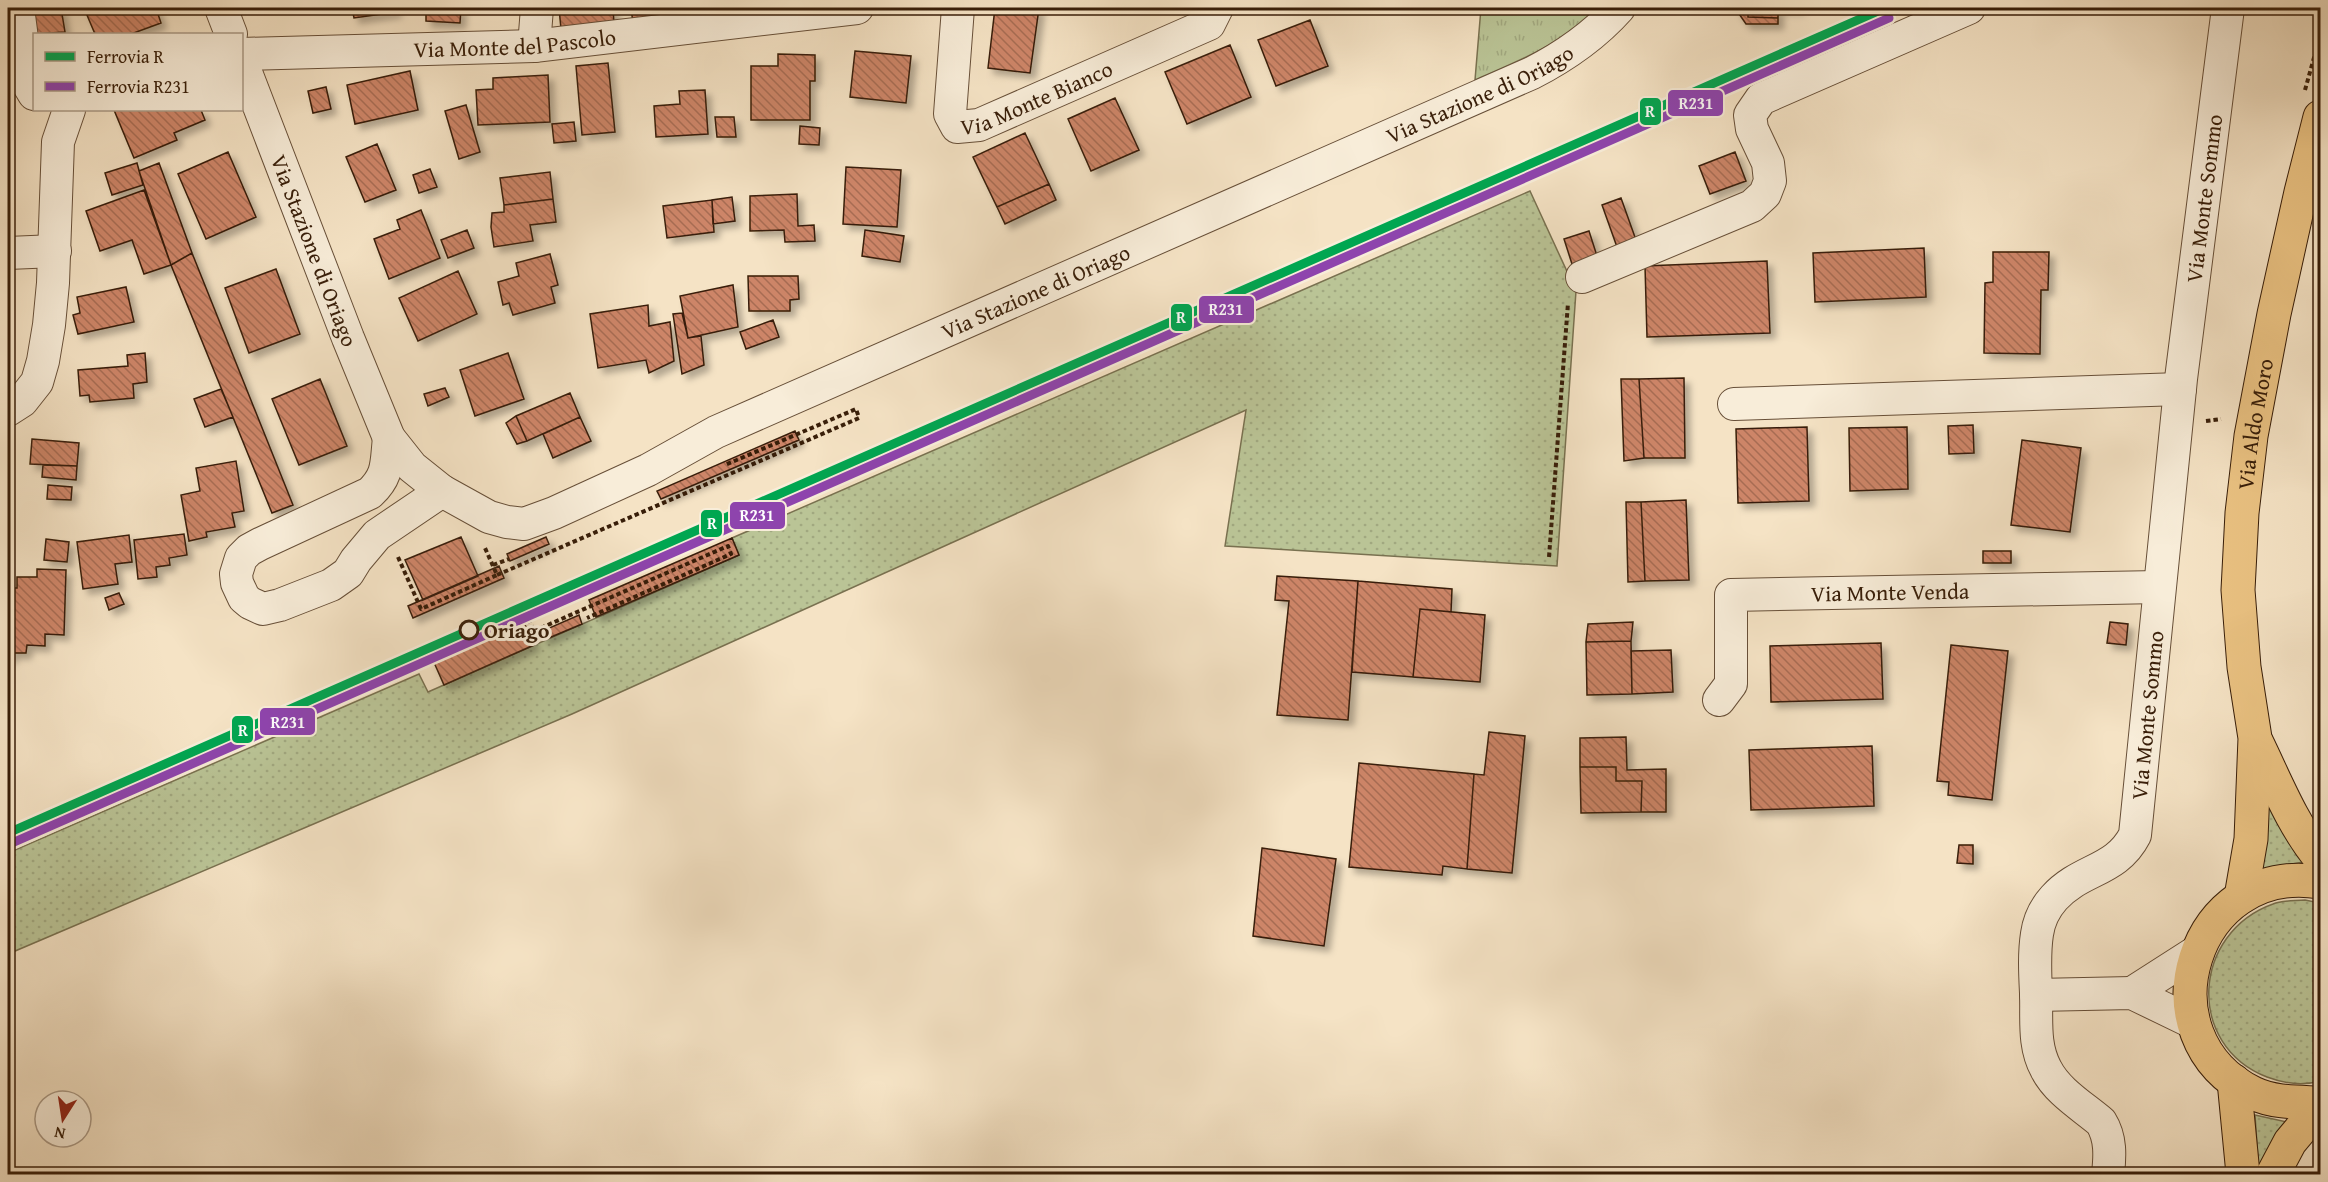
<svg xmlns="http://www.w3.org/2000/svg" width="2328" height="1182" viewBox="0 0 2328 1182" font-family="'Gentium Book Plus',serif">
  <style>
    .grass { fill: url(#grass-dots); stroke: #797150; stroke-width: 1.5 }
    .park { fill: url(#park-tufts); stroke: #797150; stroke-width: 1.5 }
    .building { fill: url(#building-back-hatch); stroke: #381e09; stroke-width: 1.5; filter: url(#shadow) }
    .lines { fill: none; stroke-linecap: round; stroke-linejoin: round }
    .minor-casing { stroke: #674f38; stroke-width: 34 }
    .major-casing { stroke: #381e09; stroke-width: 35 }
    .path { stroke: #381e09; stroke-width: 4; stroke-dasharray: 4.5 3; stroke-linecap: butt }
    .minor { stroke: #f8edd9; stroke-width: 32 }
    .major { stroke: #eac282; stroke-width: 33 }
    .rail-1-casing { stroke: #f8edd9; stroke-width: 14 }
    .rail-2-casing { stroke: #f8edd9; stroke-width: 14 }
    .rail-1 { stroke: #00a651; stroke-width: 9 }
    .rail-2 { stroke: #8e44ad; stroke-width: 9 }
    .stop-dot { fill: #f8edd9; stroke: #381e09; stroke-width: 3 }
    .labels { text-anchor: middle; stroke-width: 6; stroke-linejoin: round; paint-order: stroke }
    .street-label { font-size: 22px; fill: #381e09; stroke: #f8edd9 }
    .stop-label { font-size: 22px; font-weight: bold; fill: #381e09; stroke: #f8edd9; text-anchor: start }
    .line-badge { stroke: #f8edd9; stroke-width: 2 }
    .badge-label { font-size: 16px; text-anchor: middle; font-weight: bold; fill: #fff }
  </style>
  <defs>
    <pattern id="grass-dots" width="8" height="8" patternUnits="userSpaceOnUse" patternTransform="scale(1.5)"><rect width="8" height="8" fill="#bac496"/><path d="M2 2h.1M6 6h.1" fill="none" stroke="#a1a880" stroke-width="1.8" stroke-linecap="round"/></pattern>
    <pattern id="park-tufts" width="24" height="20" patternUnits="userSpaceOnUse" patternTransform="scale(1.5)"><rect width="24" height="20" fill="#bac496"/><path d="M3 7l-1-3M5 7V3M7 7l1-3M15 17l-1-3M17 17v-4M19 17l1-3" fill="none" stroke="#a1a880"/></pattern>
    <pattern id="building-back-hatch" width="6" height="6" patternUnits="userSpaceOnUse" patternTransform="scale(1.5)"><rect width="6" height="6" fill="#cd8567"/><path d="M-1 5l2 2M0 0l6 6M5-1l2 2" fill="none" stroke="#a76c53"/></pattern>
    <filter id="shadow"><feDropShadow dx="5.5" dy="5.5" stdDeviation="3" flood-color="#0004"/></filter>
  </defs>
  <rect width="100%" height="100%" fill="#f5e3c5"/>
  <filter id="stains"><feTurbulence type="fractalNoise" baseFrequency=".00333" numOctaves="4"/><feColorMatrix values="0 0 0 0 .2 0 0 0 0 .09 0 0 0 0 .02 0 0 0 .5 -.17"/></filter>
  <radialGradient id="worn" r=".72"><stop offset=".6" stop-color="#630" stop-opacity="0"/><stop offset="1" stop-color="#630" stop-opacity=".3"/></radialGradient>
  <!-- grass -->
  <path class="grass" d="M1530,191L1576,291L1557,566L1225,546L1246,410L572,714L8,954V853L419,674L428,692L739,555L732,538Z
    M2265,793L2304,862L2262,869Z
    M2305,900L2320,903V1081C2303,1086 2283,1083 2267,1077C2185,1045 2192,933 2273,904C2282,900 2294,901 2305,900Z
    M2255,1115L2291,1123L2259,1174Z"/>
  <!-- park -->
  <path class="park" d="M1481,8H1599C1563,44 1520,60 1475,80Z"/>
  <!-- building -->
  <path class="building" d="M32,8H61L65,32L35,34Z
    M84,8H156L161,23L131,34H95Z
    M352,8H396V12L354,18Z
    M426,8H461L460,23L426,21Z
    M559,8H613L614,24L561,29Z
    M631,8H681L682,18L633,23Z
    M995,8H1039L1030,73L988,68Z
    M1735,8H1748V17L1778,18V24H1746Z
    M1748,8H1799V9H1778V18L1748,17Z
    M1310,20L1328,66L1276,86L1258,40Z
    M1230,45L1251,97L1187,124L1165,72Z
    M855,51L911,56L906,103L850,97Z
    M778,54L815,55V81H810V120H751V66H778Z
    M608,63L615,132L582,135L576,66Z
    M410,71L418,110L355,124L347,85Z
    M548,75L550,122L478,125L476,90L493,89V78Z
    M326,87L331,109L313,113L308,91Z
    M705,90L708,134L656,137L654,106L680,104L679,91Z
    M1115,98L1139,150L1091,171L1068,119Z
    M466,105L480,152L459,159L445,111Z
    M114,110H201L205,120L174,133L177,140L134,158Z
    M715,117H734L736,137H717Z
    M574,122L576,141L554,143L552,124Z
    M800,126L820,128L819,145L799,144Z
    M1025,133L1049,184L997,207L973,157Z
    M377,144L396,190L365,202L346,157Z
    M228,152L256,217L206,239L178,174Z
    M1735,152L1746,181L1710,194L1699,166Z
    M137,163L143,185L112,195L105,173Z
    M159,163L192,253L171,265L139,171Z
    M846,167L901,170L897,227L843,224Z
    M430,169L437,187L419,193L413,175Z
    M550,172L553,199L504,205L500,178Z
    M1049,184L1056,200L1005,224L997,207Z
    M144,190L171,265L144,274L132,240L100,251L86,211Z
    M797,194L798,226L814,225L815,241L785,242L784,230L750,231V196Z
    M732,197L735,221L713,224L712,200Z
    M1621,198L1636,240L1617,247L1602,205Z
    M553,199L556,222L530,225L533,241L494,247L491,227L492,213L504,212V205Z
    M712,200L714,232L667,238L663,206Z
    M421,210L440,258L389,279L374,239L400,229L397,220Z
    M467,230L474,248L448,258L441,240Z
    M865,230L904,236L900,262L862,256Z
    M1589,231L1597,256L1572,264L1564,239Z
    M1924,248L1926,297L1815,302L1813,253Z
    M1993,252H2049L2048,290H2041L2040,354L1984,353L1985,283L1993,282Z
    M192,253L293,505L272,513L171,265Z
    M550,254L558,285L551,287L555,303L513,315L509,303L503,305L498,282L519,276L516,263Z
    M1767,261L1770,333L1647,337L1645,266Z
    M276,269L300,334L249,353L225,288Z
    M458,271L477,314L418,341L399,298Z
    M748,276H798L799,299L790,300V311H749Z
    M733,285L738,327L688,338L680,296Z
    M126,287L134,322L78,334L73,315L80,313L77,297Z
    M648,305L649,326L670,322L674,361L649,373L646,360L598,368L590,314Z
    M682,313L688,338L701,336L704,365L682,374L673,314Z
    M773,320L779,337L746,349L740,332Z
    M145,353L147,382L133,384L134,398L90,402L89,395L80,396L78,370L128,366L127,355Z
    M508,353L524,399L475,416L460,370Z
    M1684,378L1685,458H1644L1639,379Z
    M320,379L347,446L299,465L272,399Z
    M1621,379H1639L1644,458L1624,461Z
    M445,388L449,397L428,406L424,394Z
    M221,389L233,417L205,427L194,399Z
    M570,393L580,417L527,441L516,416Z
    M516,416L527,441L517,444L506,423Z
    M580,417L591,441L553,458L543,434Z
    M1973,425L1974,453L1949,454L1948,426Z
    M1807,427L1809,501L1738,503L1736,429Z
    M1907,427L1908,489L1850,491L1849,428Z
    M795,431L799,440L661,499L657,491Z
    M32,439L79,443L77,466L30,464Z
    M2022,440L2081,448L2070,532L2011,525Z
    M236,461L244,511L232,513L235,527L206,532L207,537L189,541L181,495L200,491L196,468Z
    M43,465L77,466L76,480L42,477Z
    M48,485L72,487L71,500L47,499Z
    M1686,500L1689,580L1645,581L1641,502Z
    M1626,502H1641L1645,581L1628,582Z
    M184,534L187,555L169,558L170,565L156,567L157,577L138,579L134,540Z
    M129,535L132,562L115,564L118,584L83,589L77,542Z
    M461,537L478,576L423,600L405,560Z
    M546,537L549,544L510,561L507,554Z
    M732,538L739,555L596,617L589,600Z
    M46,539L69,542L67,562L44,560Z
    M1983,551H2011V563H1983Z
    M499,566L504,578L413,618L408,606Z
    M37,569L66,570L64,635L45,634V646L27,645L26,653H12L11,658H8V588H17V577H37Z
    M1277,576L1358,581L1348,720L1277,715L1289,601L1275,600Z
    M1358,581L1452,589L1451,612L1420,609L1413,677L1352,672Z
    M119,593L124,604L109,610L105,598Z
    M1420,609L1485,615L1480,682L1413,677Z
    M579,615L582,624L544,640L540,632Z
    M523,620L534,645L444,685L432,658Z
    M1633,622L1631,641L1586,642L1588,624Z
    M2110,622L2128,624L2126,645L2107,643Z
    M1631,641L1632,694L1587,695L1586,642Z
    M1881,643L1883,699L1771,702L1770,646Z
    M1951,645L2008,651L1992,800L1948,795L1949,782L1937,781Z
    M1671,650L1673,692L1632,694L1631,651Z
    M1489,732L1525,736L1512,873L1467,869L1474,774L1484,775Z
    M1626,737L1627,770L1666,769V812H1641L1642,781H1616V767H1580V738Z
    M1872,746L1874,806L1751,810L1749,750Z
    M1359,763L1474,774L1467,869L1443,866L1442,875L1349,867Z
    M1580,767H1616V781H1642L1641,812L1581,813Z
    M1959,845H1973V864L1957,863Z
    M1262,848L1336,859L1324,946L1253,936Z"/>
  <g class="lines">
    <!-- minor casing -->
    <g class="minor-casing">
      <g id="minor">
        <path d="M18,8L28,84L34,94"/>
        <path d="M221,8L231,34"/>
        <path id="s1" d="M958,8L950,114L957,127L979,125L1209,24L1217,8"/>
        <path d="M534,46L537,8"/>
        <path id="s2" d="M242,54L534,46L857,8"/>
        <path id="s3" d="M242,62L348,338L389,438L412,467L442,491L489,517L507,522L524,524L554,513L648,470L716,432L1532,73C1565,56 1594,36 1619,8"/>
        <path d="M8,253L55,251"/>
        <path d="M1582,277L1752,206L1765,194L1770,181L1768,163L1752,129L1750,115L1761,99L1969,8"/>
        <path d="M1734,404L2180,389"/>
        <path d="M8,410L22,401L37,382L43,361L49,325L53,283L58,142L69,110"/>
        <path d="M389,438C386,463 389,475 370,493L260,544L249,550L241,558L236,574L237,583L244,598L250,603L263,609L280,605L331,585L348,573L356,560L377,535L442,491"/>
        <path id="s4" d="M1719,700L1731,684V595L2159,587"/>
        <path d="M2132,993L2196,952"/>
        <path d="M2036,995L2132,993L2194,1023"/>
        <path id="s5" d="M2108,1174C2110,1156 2111,1138 2101,1122C2082,1106 2057,1091 2046,1069C2033,1045 2037,1019 2036,993C2035,973 2034,953 2037,934C2039,920 2045,908 2054,898C2081,868 2116,872 2135,835L2181,379L2228,8"/>
      </g>
    </g>
    <!-- major casing -->
    <g class="major-casing">
      <g id="major">
        <path d="M2257,743C2276,782 2292,824 2320,858"/>
        <path d="M2320,882C2193,861 2138,1036 2253,1093C2274,1103 2298,1102 2320,1103"/>
        <path id="s6" d="M2241,897L2251,839L2255,738L2244,667L2238,590L2242,513L2251,436L2274,314L2301,192L2320,117"/>
        <path d="M2234,1081L2243,1174"/>
        <path d="M2273,1174L2290,1142L2320,1106"/>
      </g>
    </g>
    <!-- path -->
    <path class="path" d="M2305,90L2320,36
      M2206,421L2221,419
      M398,557L421,609L497,575L485,548
      M1549,557L1568,303
      M493,565L509,559
      M497,575L859,418L856,409L725,465
      M525,612L538,639
      M534,631L728,546L731,554L587,618"/>
    <!-- minor -->
    <use href="#minor" class="minor"/>
    <!-- major -->
    <use href="#major" class="major"/>
    <!-- rail-1 casing -->
    <g class="rail-1-casing">
      <path id="rail-1" d="M8,833L1885,8"/>
    </g>
    <!-- rail-2 casing -->
    <g class="rail-2-casing">
      <path id="rail-2" d="M12,843L1889,18"/>
    </g>
    <!-- rail-1 -->
    <use href="#rail-1" class="rail-1"/>
    <!-- rail-2 -->
    <use href="#rail-2" class="rail-2"/>
  </g>
  <!-- markers -->
  <circle class="stop-dot" cx="469" cy="630" r="9"/>
  <g class="labels">
    <!-- street labels -->
    <g class="street-label">
      <text dy="8" stroke="none"><textPath href="#s2" startOffset="273">Via Monte del Pascolo</textPath></text>
      <text dy="8" stroke="none"><textPath href="#s1" startOffset="206">Via Monte Bianco</textPath></text>
      <text dy="8" stroke="none"><textPath href="#s3" startOffset="1617">Via Stazione di Oriago</textPath></text>
      <text dy="8" stroke="none"><textPath href="#s5" startOffset="1052">Via Monte Sommo</textPath></text>
      <text dy="8" stroke="none"><textPath href="#s3" startOffset="202">Via Stazione di Oriago</textPath></text>
      <text dy="8" stroke="none"><textPath href="#s3" startOffset="1131">Via Stazione di Oriago</textPath></text>
      <text dy="8" stroke="none"><textPath href="#s6" startOffset="476">Via Aldo Moro</textPath></text>
      <text dy="8" stroke="none"><textPath href="#s4" startOffset="268">Via Monte Venda</textPath></text>
      <text dy="8" stroke="none"><textPath href="#s5" startOffset="532">Via Monte Sommo</textPath></text>
    </g>
    <!-- stop labels -->
    <g class="stop-label">
      <text x="484" y="638">Oriago</text>
    </g>
  </g>
  <g class="line-badge">
    <rect x="1667" y="89" width="57" height="28" rx="6" fill="#8e44ad"/>
    <rect x="1639" y="97" width="23" height="29" rx="6" fill="#00a651"/>
    <rect x="1198" y="295" width="57" height="29" rx="6" fill="#8e44ad"/>
    <rect x="1170" y="303" width="23" height="29" rx="6" fill="#00a651"/>
    <rect x="729" y="501" width="57" height="29" rx="6" fill="#8e44ad"/>
    <rect x="700" y="509" width="23" height="29" rx="6" fill="#00a651"/>
    <rect x="259" y="707" width="57" height="29" rx="6" fill="#8e44ad"/>
    <rect x="231" y="715" width="23" height="29" rx="6" fill="#00a651"/>
  </g>
  <g class="badge-label">
    <text x="1696" y="109">R231</text>
    <text x="1650" y="117">R</text>
    <text x="1226" y="315">R231</text>
    <text x="1181" y="323">R</text>
    <text x="757" y="521">R231</text>
    <text x="712" y="529">R</text>
    <text x="288" y="728">R231</text>
    <text x="243" y="736">R</text>
  </g>
  <!-- margin -->
  <rect width="2328" height="1182" fill="none" stroke="#f5e3c5" stroke-width="30"/>
  <rect x="9" y="9" width="2310" height="1164" fill="none" stroke="#381e09" stroke-width="3"/>
  <rect x="15" y="15" width="2298" height="1152" fill="none" stroke="#381e09" stroke-width="1.5"/>
  <!-- legend -->
  <rect x="33" y="33" width="210" height="78" fill="#f8edd9" stroke="#ab9a86" stroke-width="1.5"/>
  <rect x="45" y="52" width="30" height="9" fill="#00a651" stroke="#ab9a86" stroke-width="1.5"/>
  <text x="87" y="63" font-size="18" fill="#381e09">Ferrovia R</text>
  <rect x="45" y="82" width="30" height="9" fill="#8e44ad" stroke="#ab9a86" stroke-width="1.5"/>
  <text x="87" y="93" font-size="18" fill="#381e09">Ferrovia R231</text>
  <!-- north arrow -->
  <g transform="translate(63 1119) rotate(192)"><circle r="28" fill="#f8edd9" stroke="#ab9a86" stroke-width="1.5"/>
  <path d="M0-4.5L10 22L0 15L-10 22Z" fill="#8f2418"/>
  <text y="-9" font-size="16" font-weight="bold" text-anchor="middle" fill="#381e09">N</text>
  </g>
  <rect width="100%" height="100%" filter="url(#stains)"/>
  <rect width="100%" height="100%" fill="url(#worn)"/>
</svg>
